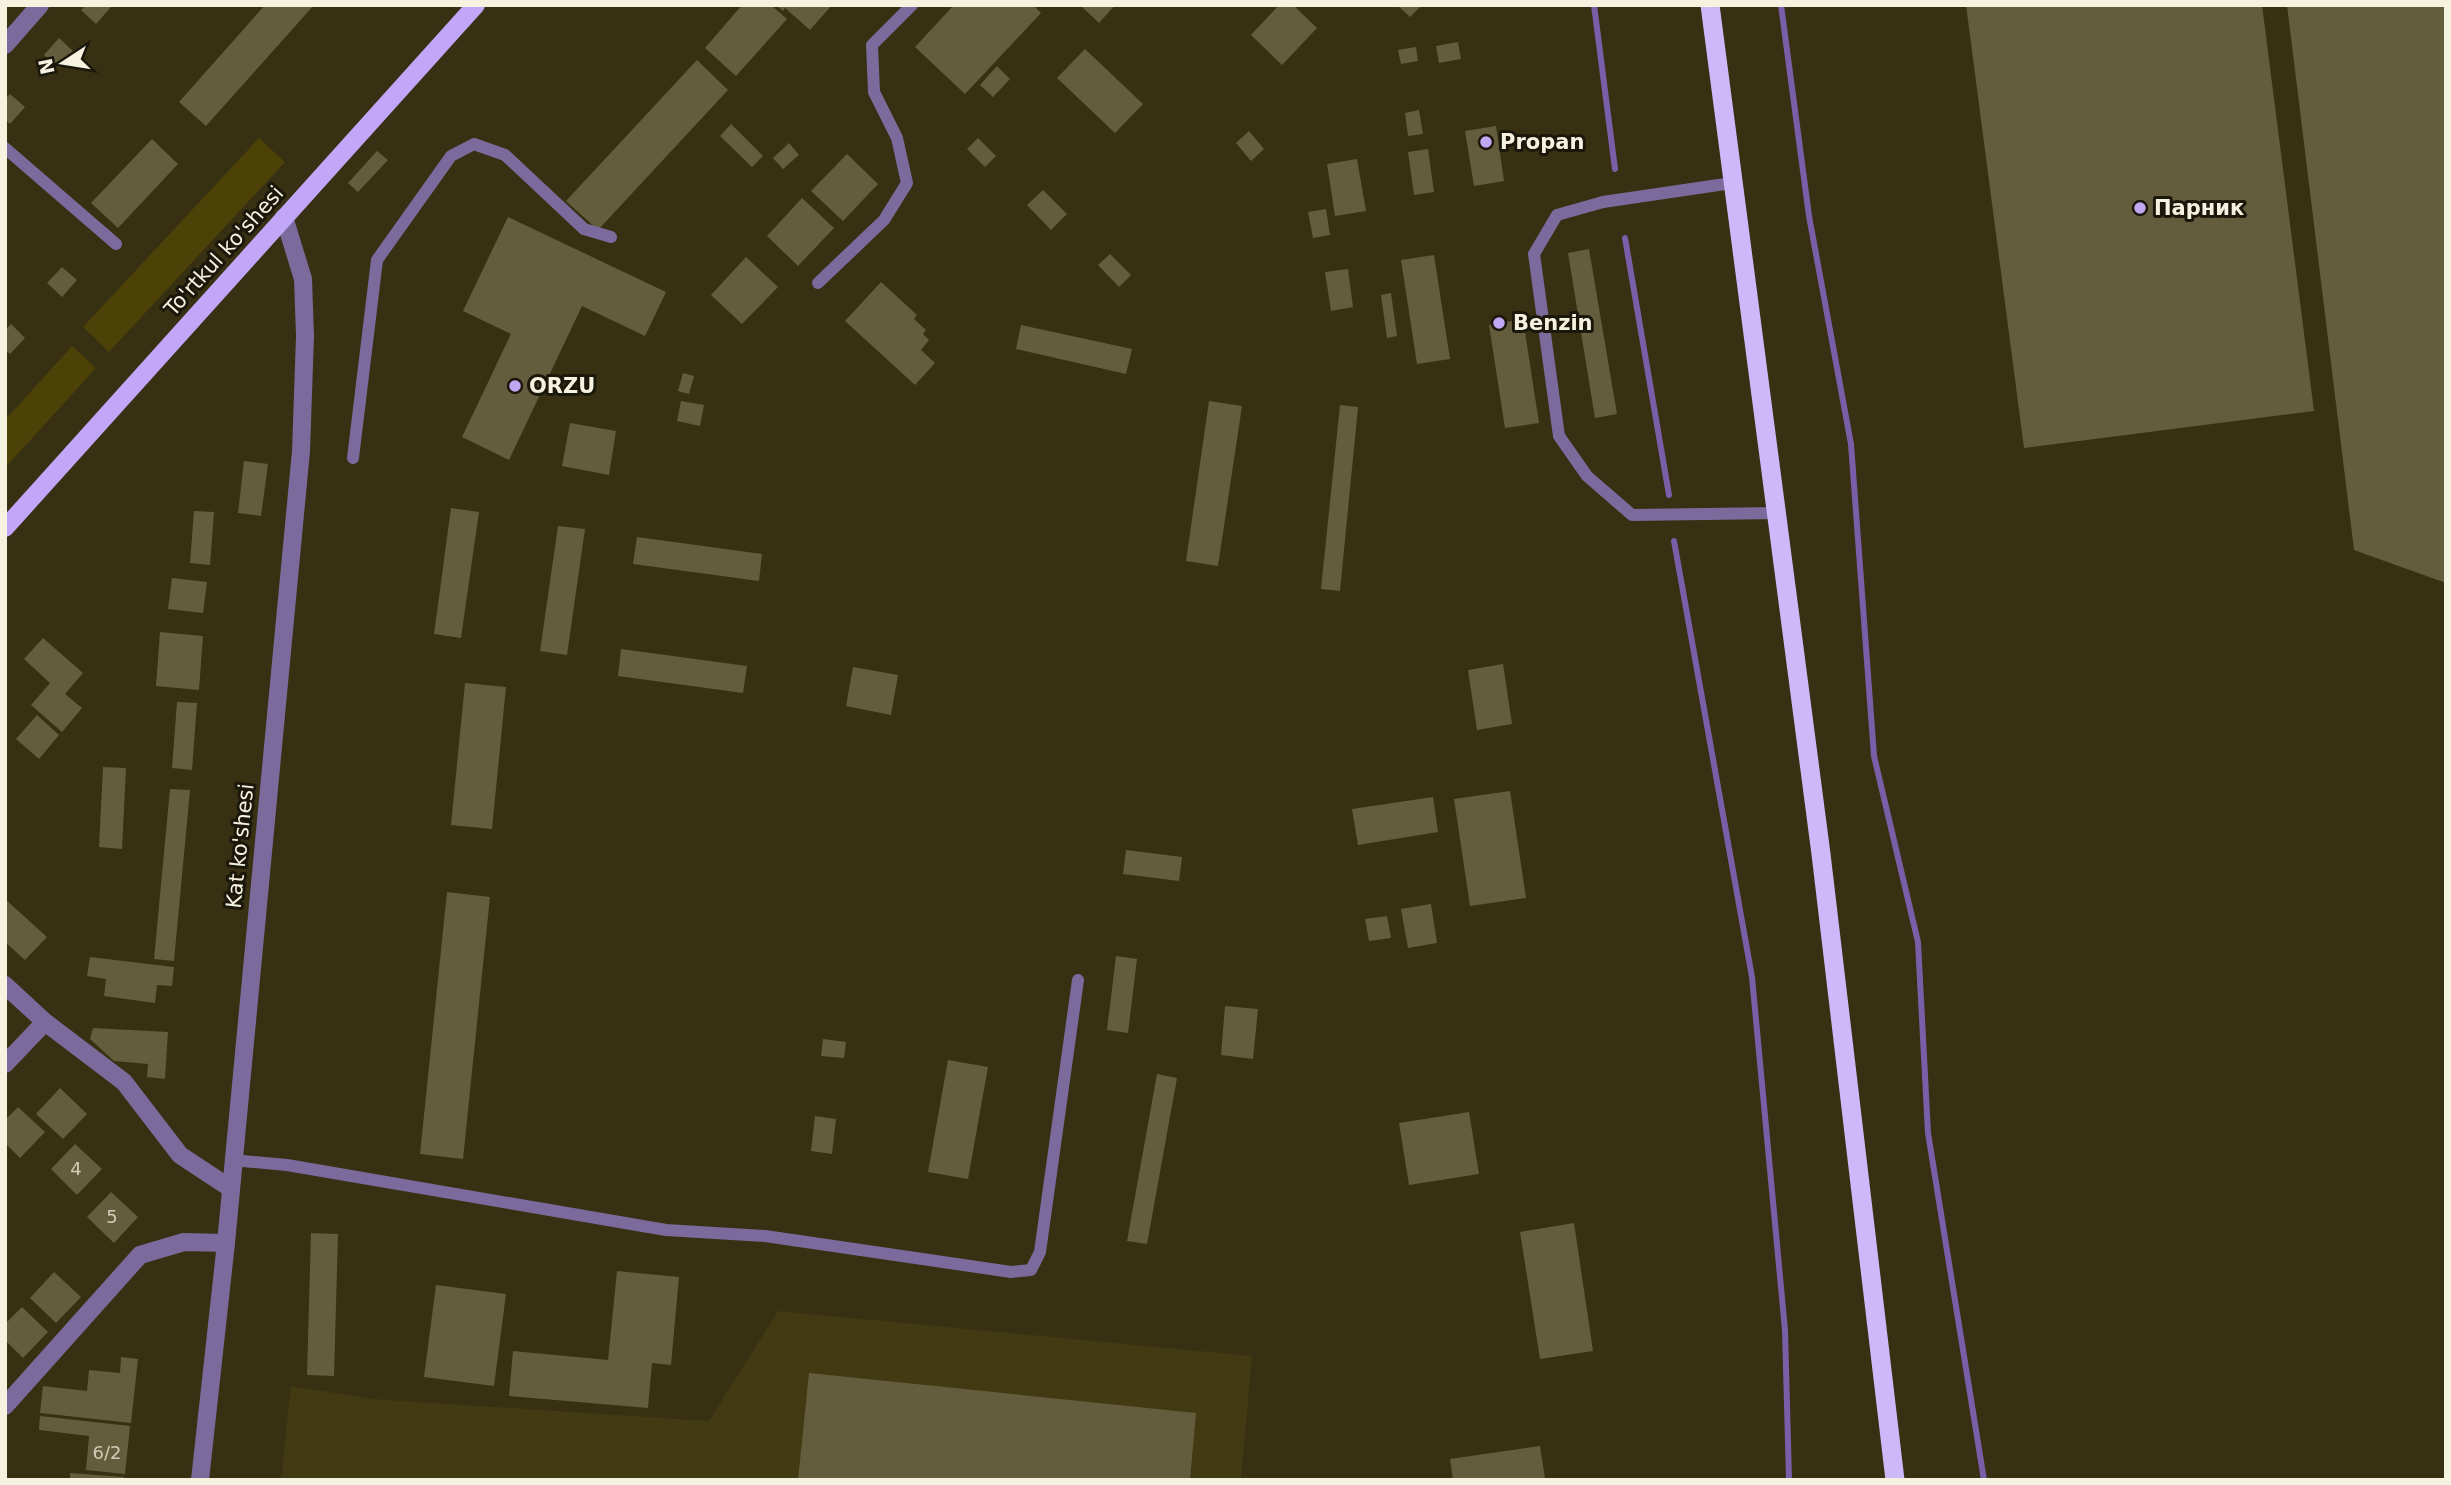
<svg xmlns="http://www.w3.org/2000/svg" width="2451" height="1485" viewBox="0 0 2451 1485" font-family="'DejaVu Sans',sans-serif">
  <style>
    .built { fill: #423a13 }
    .green { fill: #4c4106 }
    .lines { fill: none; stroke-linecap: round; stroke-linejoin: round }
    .stream { stroke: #795fa8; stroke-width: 6 }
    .building { fill: #635d3d }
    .service { stroke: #7b6a9c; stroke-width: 12 }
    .minor { stroke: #7b6a9c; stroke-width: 18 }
    .tertiary { stroke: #7b6a9c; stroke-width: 18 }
    .primary { stroke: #c2a7f9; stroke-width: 18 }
    .trunk { stroke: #cdb8fa; stroke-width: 19 }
    .poi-dot { fill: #c1a8f3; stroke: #1b180b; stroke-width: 2.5 }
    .labels { text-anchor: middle; stroke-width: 6; stroke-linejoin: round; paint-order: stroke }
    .number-label { font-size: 18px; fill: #d1cdb7 }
    .poi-label { font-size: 21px; font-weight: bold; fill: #f6f2e0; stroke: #1b180b; text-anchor: start }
    .street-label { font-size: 21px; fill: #f6f2e0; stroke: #1b180b }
  </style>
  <rect width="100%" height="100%" fill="#373012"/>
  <!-- built -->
  <path class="built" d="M778,1311L1252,1356L1241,1480H281L291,1386L373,1399L709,1421Z"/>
  <!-- green -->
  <path class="green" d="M259,138L285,162L109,352L83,327Z
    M72,346L96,368L5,468V420Z"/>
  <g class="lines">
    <!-- stream -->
    <path class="stream" d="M1594,5L1615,169
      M1781,5L1809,216L1851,444L1874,756L1918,942L1928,1133L1984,1480
      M1625,238L1669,495
      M1674,541L1752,977L1785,1330L1789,1480"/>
  </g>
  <!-- building -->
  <path class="building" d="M86,5H109L111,7L96,24L81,10Z
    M265,5H314L206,126L179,102Z
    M742,5H771L787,19L736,76L705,48Z
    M776,5H832L810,30L785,8L783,11Z
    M954,5H1033L1041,13L965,94L915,47Z
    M1080,5H1115L1099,23Z
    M1279,5H1293L1317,28L1282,65L1251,35Z
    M1397,5H1422L1410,17Z
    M1966,5H2262L2314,411L2024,448Z
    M2287,5H2446V583L2354,550Z
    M59,38L74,52L59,68L44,55Z
    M1458,42L1461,59L1439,63L1436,46Z
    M1416,47L1418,61L1401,64L1398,50Z
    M1085,49L1143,104L1115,133L1057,78Z
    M697,60L728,90L598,230L566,201Z
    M997,66L1010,79L993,97L980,85Z
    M10,94L25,107L10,124L5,119V99Z
    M1419,110L1423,134L1408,136L1405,113Z
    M731,124L763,156L752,167L720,136Z
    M1496,126L1504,181L1474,186L1465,131Z
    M1249,131L1264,149L1251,161L1236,143Z
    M978,138L996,156L985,167L967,149Z
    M152,139L178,164L118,228L91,203Z
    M789,143L799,155L783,169L773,158Z
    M1428,149L1434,192L1414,195L1408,152Z
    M377,151L388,160L358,192L348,183Z
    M847,154L878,184L843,221L811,191Z
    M1357,159L1366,211L1335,216L1327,164Z
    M1043,190L1067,214L1051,230L1027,205Z
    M802,198L834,228L798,266L767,236Z
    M1326,209L1330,235L1313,238L1308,212Z
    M508,217L666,292L645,336L582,306L509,460L462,437L511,334L463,311Z
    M1589,249L1617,414L1595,418L1568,253Z
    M1110,254L1131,275L1119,287L1098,265Z
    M1434,255L1450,359L1417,364L1401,260Z
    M746,257L778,287L742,324L711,295Z
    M62,267L77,280L62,297L47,283Z
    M1348,269L1353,307L1331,311L1325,272Z
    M881,282L917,315L914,319L926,330L923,334L929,340L921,350L935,363L915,385L845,321Z
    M1391,293L1397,336L1387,338L1381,295Z
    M1523,319L1539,423L1505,428L1489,325Z
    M11,324L25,338L10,354L5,350V330Z
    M1021,325L1132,349L1126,374L1016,349Z
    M683,373L694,376L689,394L678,391Z
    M681,401L704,405L700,426L677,421Z
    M1209,401L1242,406L1218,566L1186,561Z
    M1340,405L1358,407L1340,591L1321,589Z
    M570,423L616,431L609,475L562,466Z
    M244,461L268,464L261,516L238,513Z
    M451,508L479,512L461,638L434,634Z
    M194,511L214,512L210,565L190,563Z
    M558,526L585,529L567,655L540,651Z
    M637,537L762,554L759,581L633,564Z
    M172,578L207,582L203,613L168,609Z
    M160,632L203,636L199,690L156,686Z
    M43,638L83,673L65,694L82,708L62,732L31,705L50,683L24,659Z
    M621,649L747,666L743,693L618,676Z
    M1503,664L1512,724L1477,730L1468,670Z
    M853,667L898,675L891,715L846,706Z
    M465,683L506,687L492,829L451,825Z
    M177,702L197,703L192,770L172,768Z
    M37,715L59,735L39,759L16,739Z
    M103,767L126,768L122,849L99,847Z
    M170,789L190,790L174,961L154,959Z
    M1510,791L1526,898L1470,906L1454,799Z
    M1433,797L1438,832L1358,845L1352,809Z
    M1126,850L1182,857L1179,881L1123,874Z
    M447,892L490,897L463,1159L420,1154Z
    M5,899L47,937L25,960L5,942Z
    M1431,904L1437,943L1408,948L1401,909Z
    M1387,916L1391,938L1369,941L1365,919Z
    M1116,956L1137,959L1128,1033L1107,1030Z
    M90,957L174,967L172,986L157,985L155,1003L104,996L106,979L87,976Z
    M1225,1006L1258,1009L1253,1059L1221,1055Z
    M93,1028L168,1032L165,1079L147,1077L148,1064L114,1061L90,1039Z
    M823,1039L846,1042L844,1058L821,1056Z
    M948,1060L988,1067L968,1179L928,1172Z
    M1157,1074L1177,1078L1147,1244L1127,1241Z
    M60,1088L87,1114L63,1139L36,1114Z
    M18,1107L45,1132L20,1158L5,1143V1120Z
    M1469,1112L1479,1174L1409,1185L1399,1123Z
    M815,1116L836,1119L832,1154L811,1151Z
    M75,1144L102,1169L77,1195L51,1169Z
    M111,1192L138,1217L114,1243L87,1217Z
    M1574,1223L1593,1351L1540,1359L1520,1232Z
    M311,1233L338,1234L334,1376L307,1375Z
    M617,1271L679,1277L671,1365L652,1363L648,1408L509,1396L513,1351L608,1360Z
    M54,1272L81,1297L56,1323L30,1298Z
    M436,1285L506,1294L494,1386L424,1377Z
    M22,1307L48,1332L23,1358L5,1340V1324Z
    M121,1357L138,1359L131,1423L40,1413L43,1386L87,1391L89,1370L120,1373Z
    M809,1373L1196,1413L1190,1480H798Z
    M40,1416L130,1426L125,1474L86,1470L89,1436L39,1430Z
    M1540,1446L1545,1478L1453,1480L1450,1459Z
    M70,1473L124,1477V1480H70Z"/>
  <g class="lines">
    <!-- service -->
    <path class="service" d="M5,148L116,244
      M1732,183L1603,202L1557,215L1534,254L1559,436L1587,476L1632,515L1778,513
      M818,283L884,220L907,183L897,138L874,92L872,45L912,5
      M353,458L377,260L451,156L474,144L505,155L584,229L611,237
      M232,1160L287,1165L666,1230L765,1236L1011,1272L1031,1270L1040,1252L1078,980"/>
    <!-- minor -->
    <path class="minor" d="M5,45L40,5
      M5,985L45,1022L124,1082L180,1155L230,1188
      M5,1064L45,1022
      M5,1406L140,1255L184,1242L226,1243"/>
    <!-- tertiary -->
    <path class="tertiary" d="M200,1480L226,1243L301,451L305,336L303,279L284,217"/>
    <!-- primary -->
    <path class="primary" d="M5,528L476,5"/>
    <!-- trunk -->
    <path class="trunk" d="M1710,5L1821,854L1895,1480"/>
  </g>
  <!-- markers -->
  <g class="poi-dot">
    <circle cx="1486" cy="142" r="7"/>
    <circle cx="2140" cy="208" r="7"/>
    <circle cx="1499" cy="323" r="7"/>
    <circle cx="515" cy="386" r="7"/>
  </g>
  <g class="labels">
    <!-- number labels -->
    <g class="number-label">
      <text x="76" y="1175">4</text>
      <text x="112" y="1223">5</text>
      <text x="107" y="1459">6/2</text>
    </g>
    <!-- poi labels -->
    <g class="poi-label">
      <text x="1500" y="149">Propan</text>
      <text x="2154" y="215">Парник</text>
      <text x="1513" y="330">Benzin</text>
      <text x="529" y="393">ORZU</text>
    </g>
    <!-- street labels -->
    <g class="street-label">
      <text transform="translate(224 251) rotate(-48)" y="7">To'rtkul ko'shesi</text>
      <text transform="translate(240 846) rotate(-84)" y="7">Kat ko'shesi</text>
    </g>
  </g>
  <!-- border -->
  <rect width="2451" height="1485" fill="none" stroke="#f6f2e0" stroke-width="14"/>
  <!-- north arrow -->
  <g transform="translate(63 63) rotate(258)" stroke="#1b180b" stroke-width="5" paint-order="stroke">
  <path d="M0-5L12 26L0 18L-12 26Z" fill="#f6f2e0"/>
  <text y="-10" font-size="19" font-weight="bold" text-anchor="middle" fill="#f6f2e0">N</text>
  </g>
</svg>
